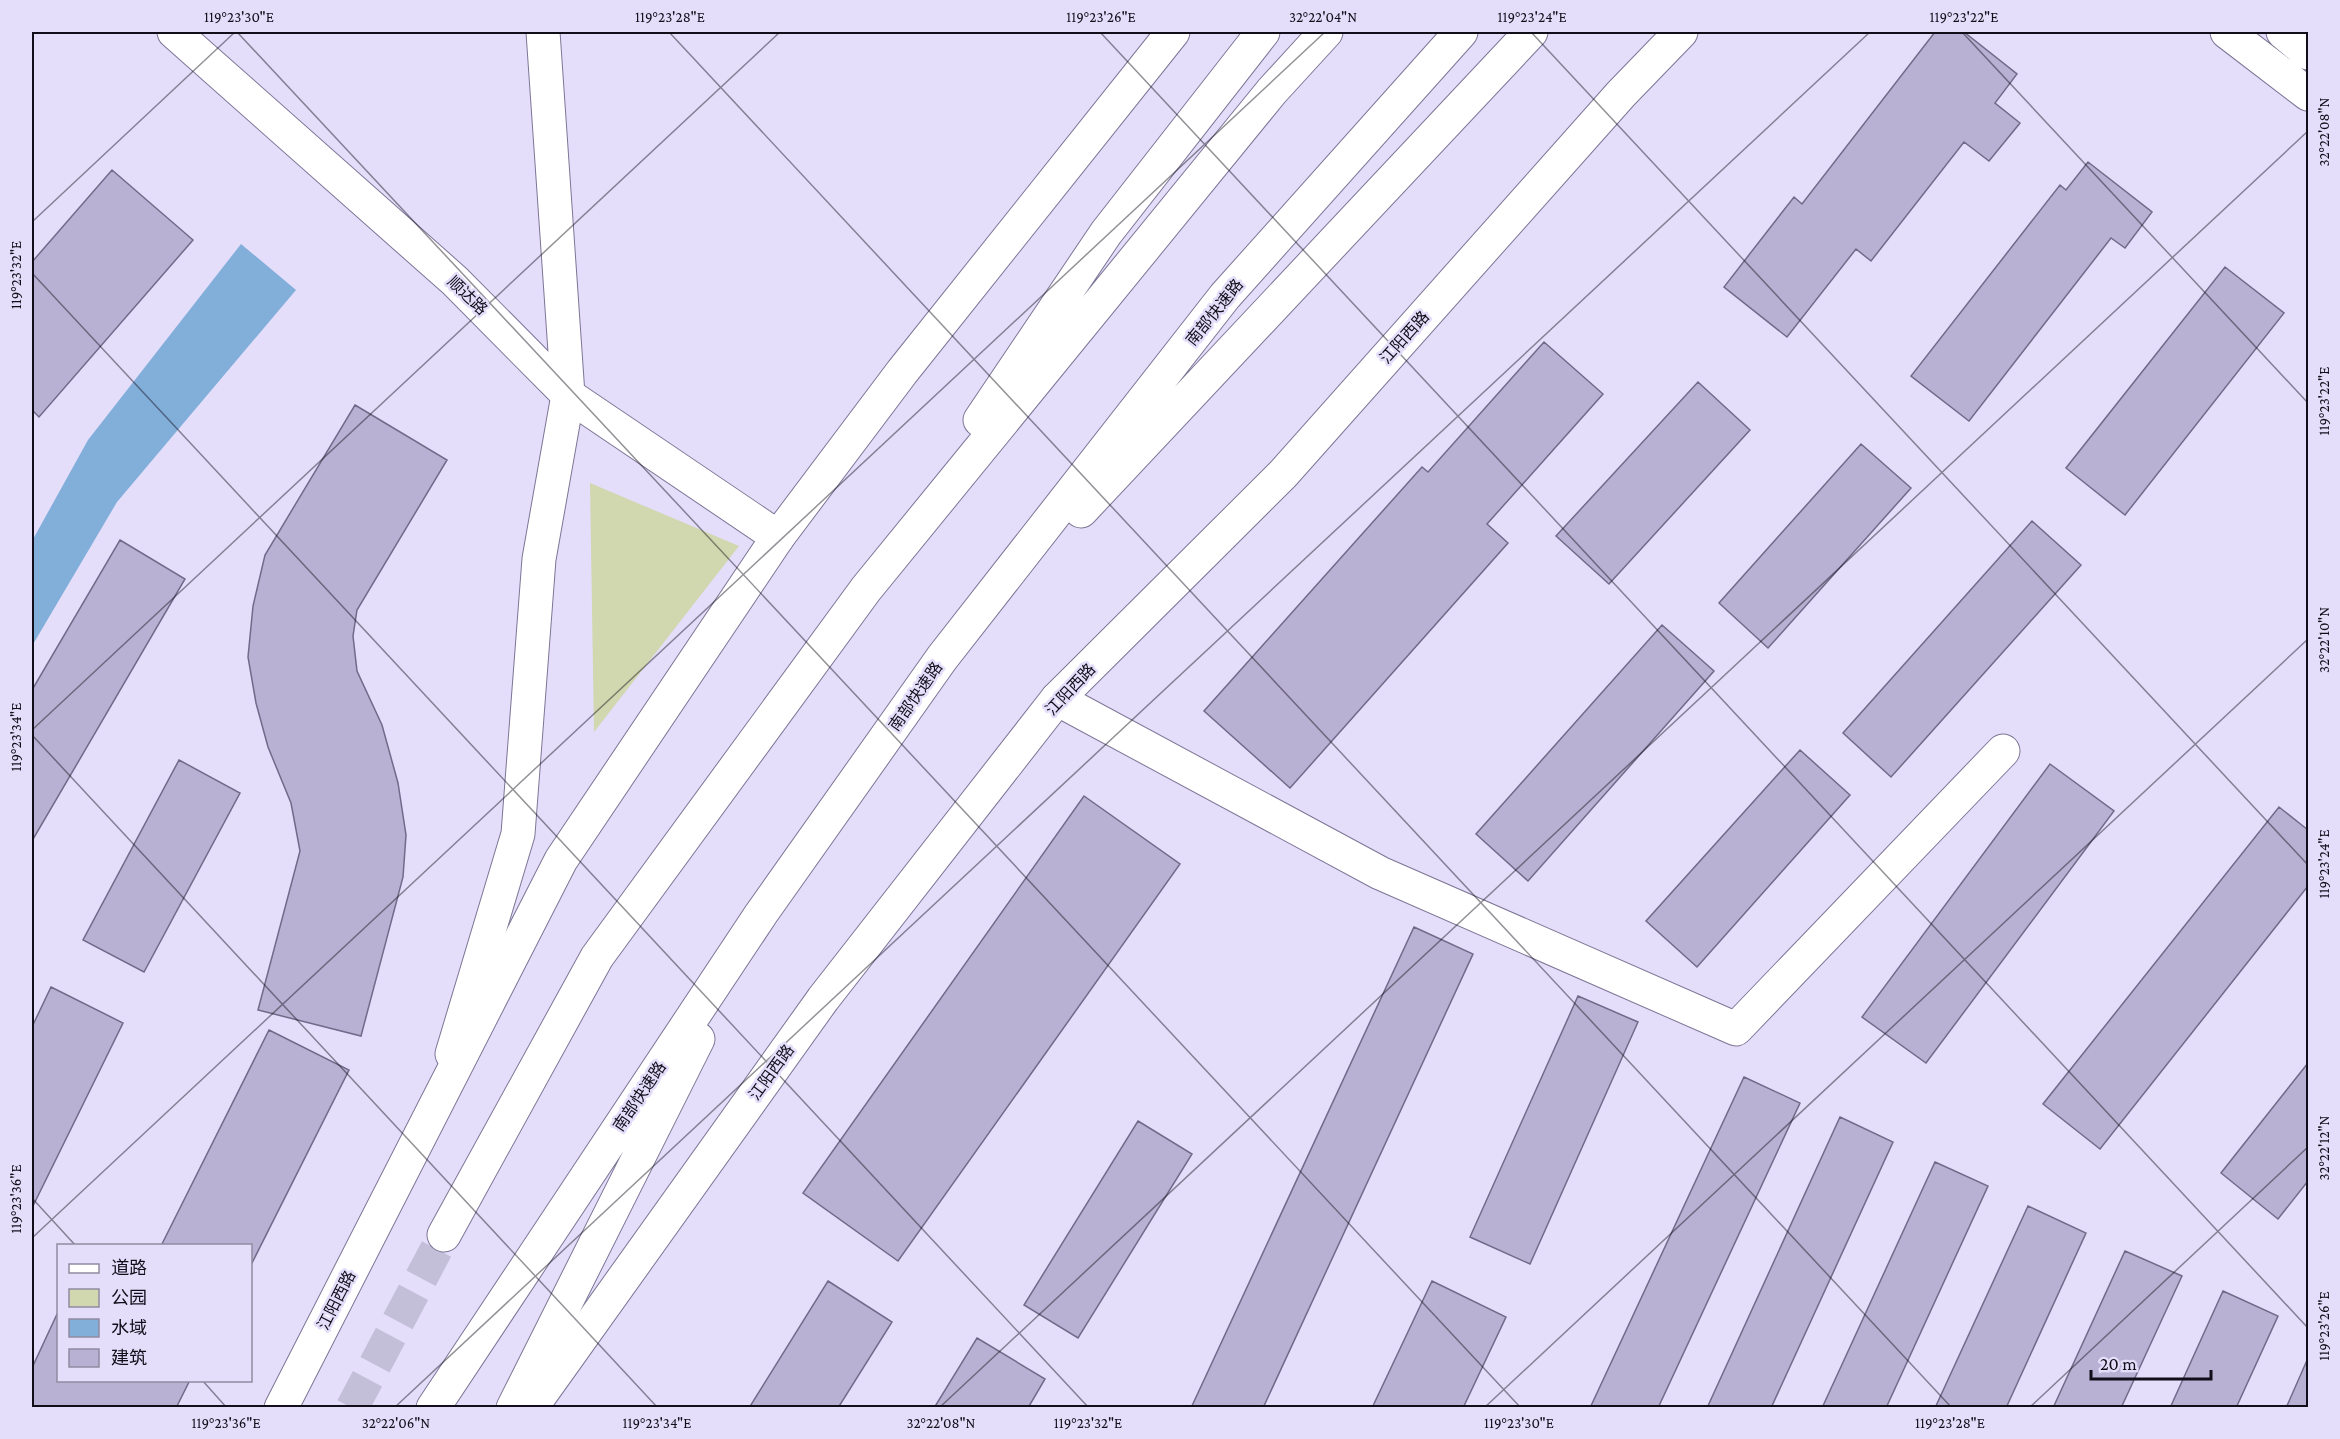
<svg xmlns="http://www.w3.org/2000/svg" width="2340" height="1439" viewBox="0 0 2340 1439" font-family="'Crimson Pro','Noto Sans SC',serif">
  <style>
    .green { fill: #d1d7ae }
    .water { fill: #82aeda }
    .building { fill: #b9b1d3; stroke: #716a89; stroke-width: 1.5 }
    .lines { fill: none; stroke-linecap: round; stroke-linejoin: round }
    .trunk-tunnel { stroke: #c4bfd9; stroke-width: 33; stroke-dasharray: 33 16; stroke-linecap: butt }
    .minor-casing { stroke: #7d7595; stroke-width: 35 }
    .tertiary-casing { stroke: #7d7595; stroke-width: 35 }
    .primary-casing { stroke: #7d7595; stroke-width: 35 }
    .trunk-casing { stroke: #7d7595; stroke-width: 35 }
    .minor { stroke: #fff; stroke-width: 33 }
    .tertiary { stroke: #fff; stroke-width: 33 }
    .primary { stroke: #fff; stroke-width: 33 }
    .trunk { stroke: #fff; stroke-width: 33 }
    .ticks { fill: none; stroke: #110e19; stroke-width: 1.5; stroke-opacity: 0.45 }
    .labels { text-anchor: middle; stroke-width: 5; stroke-linejoin: round; paint-order: stroke }
    .street-label { font-size: 16px; fill: #110e19; stroke: #e4defb }
    .neatline { fill: none; stroke: #110e19; stroke-width: 2 }
    .ticks-label { font-size: 15px; text-anchor: middle; fill: #110e19 }
  </style>
  <rect width="100%" height="100%" fill="#e4defb"/>
  <!-- green -->
  <path class="green" d="M590,483L739,546L594,732Z"/>
  <!-- water -->
  <path class="water" d="M241,244L296,290L117,502L32,646V541L88,440Z"/>
  <!-- building -->
  <path class="building" d="M1935,32H1964L2017,74L1995,103L2020,123L1989,161L1964,142L1871,261L1856,249L1787,337L1724,287L1794,197L1802,204Z
    M2088,162L2152,212L2125,248L2111,238L1969,421L1911,376L2060,185L2066,190Z
    M112,170L193,240L39,417L32,410V262Z
    M2225,267L2284,313L2125,515L2066,468Z
    M1544,342L1603,394L1487,524L1508,543L1290,788L1204,711L1422,467L1428,472Z
    M1698,382L1750,430L1609,584L1556,536Z
    M355,405L447,460L357,610L353,636L357,671L382,725L398,783L406,835L403,877L361,1036L258,1010L300,851L291,803L268,747L256,703L248,657L253,606L265,555Z
    M1861,444L1911,488L1768,648L1719,603Z
    M2032,521L2081,565L1891,777L1843,733Z
    M120,540L185,579L32,841V690Z
    M1662,625L1714,671L1528,881L1476,834Z
    M1800,750L1850,795L1697,967L1646,921Z
    M179,760L240,793L144,972L83,940Z
    M2050,764L2114,811L1926,1063L1862,1017Z
    M1084,796L1180,864L898,1261L803,1193Z
    M2279,807L2308,830V886L2100,1149L2043,1104Z
    M1414,927L1473,954L1263,1408H1191Z
    M51,987L123,1023L32,1208V1027Z
    M1578,996L1638,1022L1530,1264L1470,1237Z
    M269,1030L349,1070L250,1267V1246H161Z
    M2308,1063V1181L2278,1219L2221,1173Z
    M1744,1077L1800,1103L1658,1408H1590Z
    M1840,1117L1893,1142L1771,1408H1707Z
    M1138,1121L1192,1154L1078,1338L1024,1305Z
    M1935,1162L1988,1186L1886,1408H1822Z
    M2028,1206L2086,1233L2006,1408H1935Z
    M2125,1251L2182,1276L2121,1408H2053Z
    M828,1281L892,1322L838,1408H749Z
    M1432,1281L1506,1317L1463,1408H1372Z
    M2223,1291L2278,1316L2236,1408H2170Z
    M58,1312V1380H190L176,1408H32V1368Z
    M977,1338L1045,1379L1028,1408H934Z
    M2308,1358V1408H2286Z"/>
  <g class="lines">
    <!-- trunk-tunnel -->
    <path class="trunk-tunnel" d="M352,1408L444,1235"/>
    <!-- minor casing -->
    <g class="minor-casing">
      <path id="minor" d="M1057,699L1380,873L1736,1029L2003,751"/>
    </g>
    <!-- tertiary casing -->
    <g class="tertiary-casing">
      <path id="tertiary" d="M174,32L455,281L568,395L778,537
        M2227,32L2308,94
        M2283,32L2308,53
        M452,1054L518,834L539,559L568,395L543,32"/>
    </g>
    <!-- primary casing -->
    <g class="primary-casing">
      <path id="primary" d="M281,1408L561,860L778,537L902,372L1173,32
        M531,1408L823,999L1057,699L1283,474L1621,94L1681,32"/>
    </g>
    <!-- trunk casing -->
    <g class="trunk-casing">
      <path id="trunk" d="M980,420L1106,233L1263,32
        M1081,511L1531,32
        M444,1235L597,957L866,589L1272,91L1326,32
        M433,1408L761,914L942,658L1225,296L1461,32
        M513,1408L698,1039"/>
    </g>
    <!-- minor -->
    <use href="#minor" class="minor"/>
    <!-- tertiary -->
    <use href="#tertiary" class="tertiary"/>
    <!-- primary -->
    <use href="#primary" class="primary"/>
    <!-- trunk -->
    <use href="#trunk" class="trunk"/>
  </g>
  <!-- ticks -->
  <path class="ticks" d="M237,32L1521,1408M669,32L1952,1408M1100,32L2308,1328M1531,32L2308,865M1962,32L2308,403M32,222L235,32M32,273L1089,1408M32,730L780,32M32,735L658,1408M32,1198L76,1246M32,1238L1325,32M202,1380L227,1408M394,1408L1870,32M939,1408L2308,131M1484,1408L2308,639M2029,1408L2308,1147"/>
  <g class="labels">
    <!-- street labels -->
    <g class="street-label">
      <text transform="translate(468 295) rotate(44)" y="6">顺达路</text>
      <text transform="translate(1214 312) rotate(-51)" y="6">南部快速路</text>
      <text transform="translate(1404 337) rotate(-48)" y="6">江阳西路</text>
      <text transform="translate(1070 689) rotate(-47)" y="6">江阳西路</text>
      <text transform="translate(915 696) rotate(-55)" y="6">南部快速路</text>
      <text transform="translate(771 1072) rotate(-54)" y="6">江阳西路</text>
      <text transform="translate(639 1096) rotate(-56)" y="6">南部快速路</text>
      <text transform="translate(336 1300) rotate(-63)" y="6">江阳西路</text>
    </g>
  </g>
  <!-- border -->
  <rect width="2340" height="1439" fill="none" stroke="#e4defb" stroke-width="66"/>
  <!-- legend -->
  <rect x="57" y="1244" width="195" height="138" fill="#e4defb" stroke="#908ba1" stroke-width="1.5"/>
  <rect x="69" y="1264" width="30" height="9" fill="#ffffff" stroke="#908ba1" stroke-width="1.5"/>
  <text x="111" y="1274" font-size="18" fill="#110e19">道路</text>
  <rect x="69" y="1289" width="30" height="18" fill="#d1d7ae" stroke="#908ba1" stroke-width="1.5"/>
  <text x="111" y="1304" font-size="18" fill="#110e19">公园</text>
  <rect x="69" y="1319" width="30" height="18" fill="#82aeda" stroke="#908ba1" stroke-width="1.5"/>
  <text x="111" y="1334" font-size="18" fill="#110e19">水域</text>
  <rect x="69" y="1349" width="30" height="18" fill="#b9b1d3" stroke="#908ba1" stroke-width="1.5"/>
  <text x="111" y="1364" font-size="18" fill="#110e19">建筑</text>
  <!-- scale -->
  <path d="M2091 1370v9h120v-9" fill="none" stroke="#110e19" stroke-width="3"/>
  <text x="2100" y="1370" font-size="18" fill="#110e19" stroke="#e4defb" stroke-width="4.5" paint-order="stroke">20 m</text>
  <rect x="33" y="33" width="2274" height="1373" class="neatline"/>
  <g class="ticks-label">
    <text x="239" y="22">119°23'30"E</text>
    <text x="670" y="22">119°23'28"E</text>
    <text x="1101" y="22">119°23'26"E</text>
    <text x="1323" y="22">32°22'04"N</text>
    <text x="1532" y="22">119°23'24"E</text>
    <text x="1964" y="22">119°23'22"E</text>
    <text transform="translate(2324 132) rotate(-90)" y="5">32°22'08"N</text>
    <text transform="translate(16 275) rotate(-90)" y="5">119°23'32"E</text>
    <text transform="translate(2324 401) rotate(-90)" y="5">119°23'22"E</text>
    <text transform="translate(2324 640) rotate(-90)" y="5">32°22'10"N</text>
    <text transform="translate(16 737) rotate(-90)" y="5">119°23'34"E</text>
    <text transform="translate(2324 864) rotate(-90)" y="5">119°23'24"E</text>
    <text transform="translate(2324 1148) rotate(-90)" y="5">32°22'12"N</text>
    <text transform="translate(16 1199) rotate(-90)" y="5">119°23'36"E</text>
    <text transform="translate(2324 1326) rotate(-90)" y="5">119°23'26"E</text>
    <text x="226" y="1428">119°23'36"E</text>
    <text x="396" y="1428">32°22'06"N</text>
    <text x="657" y="1428">119°23'34"E</text>
    <text x="941" y="1428">32°22'08"N</text>
    <text x="1088" y="1428">119°23'32"E</text>
    <text x="1519" y="1428">119°23'30"E</text>
    <text x="1950" y="1428">119°23'28"E</text>
  </g>
</svg>
